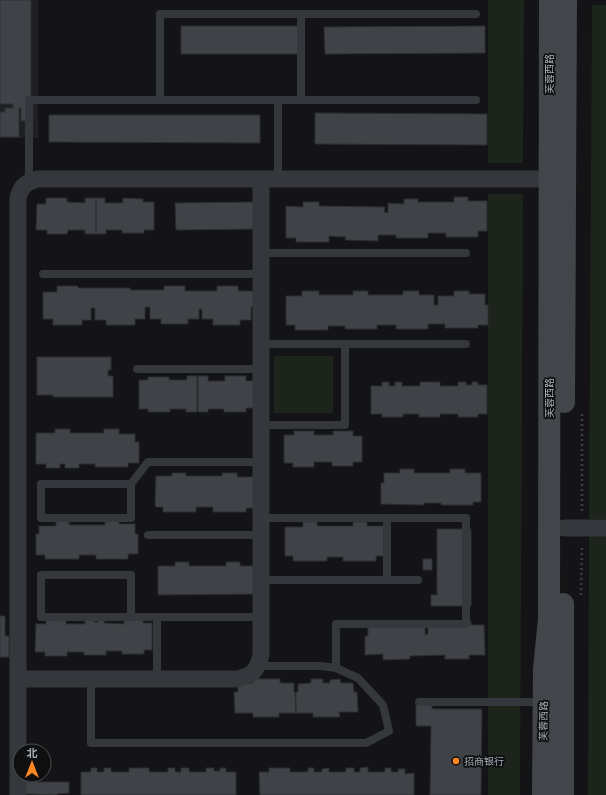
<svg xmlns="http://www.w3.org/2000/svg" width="606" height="795" viewBox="0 0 606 795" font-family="'Nunito Sans','Noto Sans SC',sans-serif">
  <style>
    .built { fill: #1f2023 }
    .green { fill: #1c241b }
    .building { fill: #3f4246; stroke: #2d2e32 }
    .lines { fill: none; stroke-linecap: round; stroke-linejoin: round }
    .path { stroke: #3a3e42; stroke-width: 2.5; stroke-dasharray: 2 3; stroke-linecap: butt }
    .service { stroke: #34373b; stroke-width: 8 }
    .minor { stroke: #34373b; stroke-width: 17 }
    .secondary { stroke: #42464b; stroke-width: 22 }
    .poi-dot { fill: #fe8723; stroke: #0f0f10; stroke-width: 1.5 }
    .labels { text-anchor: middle; stroke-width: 3.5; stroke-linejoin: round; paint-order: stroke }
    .street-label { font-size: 10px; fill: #a4aeb7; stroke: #0f0f10 }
    .poi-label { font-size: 10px; fill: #a4aeb7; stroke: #0f0f10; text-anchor: start }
  </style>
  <rect width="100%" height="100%" fill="#141416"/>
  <!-- built -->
  <path class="built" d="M0,0H38V138H0Z"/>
  <!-- green -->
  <path class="green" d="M488,0H524L523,163H488Z
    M592,5H606V519H589Z
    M488,194H523L520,795H488Z
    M274,356H333V413H274Z
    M589,535H606V795H588Z"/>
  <!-- building -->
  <path class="building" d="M0,0H31V108H33V121H21V108H19V137H0V112H5V108H13V104H0Z
    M181,26H301V54H181Z
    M485,26V53L325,54L324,27Z
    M315,113L487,114V145L315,144Z
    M49,115H260V143L49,142Z
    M454,197H468V201H487V231H478V237H446V233H428V238H396V235H378V241L345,240L346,237L329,236V242H296V238H286V206L303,207V202H319V206L385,207L384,212L388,213V203L404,204V199H418V202H454Z
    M46,198H67V202L85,203V198H96V234H85V230H68L67,234H47V230H36L37,204H46Z
    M96,198H105V203H123V198L143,199V202H154V230H144V233H122V230H106V234H96Z
    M254,202L255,229L176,230L175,203Z
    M57,286H78V288H130V290H164V286H185V291H217V286H238V291H255V307H251V320H240V325H213V319H202V309H199V319H188V324H161V319H150V307H145V319H135V325H106V320H95V308H91V320H82V325H53V319H43V292H57Z
    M302,291H319V295H353V291H368V295H403V291H419V295H434V305H438V296H454V291H469V294H485V305H488V325H478V328H445V324H428V329H396V325H377V329H345V326H328V330H295V325H286V296H302Z
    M37,357H111V370H108V376H113V397H53V395H37Z
    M187,376H197V412H186V409H170V412H148V409H139V380H148V377H169V380H187Z
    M198,376H208V381H225V376H246V381H255V408H246V412H224V409H208V412H198Z
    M382,382H389V386H395V382H402V386H420V382H440V386H458V382H466V385H472V382H478V385H487V414H478V417H458V414H440V417H419V414H403V417H382V414H371V386H382Z
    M55,429H70V433H104V429H119V434H135V442H139V463H128V467H95V464H79V468H65V464H60V468H46V464H36V433H55Z
    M294,431H314V435H333V431H353V436H362V462H353V466H332V462H314V467H293V463H284V435H294Z
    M400,469H414V473H450V469H465V473H481V502H473V505H441V503H424V505L381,504V483H384V473H400Z
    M172,473H186V476H222V473H237V477H254V508H246V512H213V507H196V512H163V507H156L155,505L156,476H172Z
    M105,520H119V524H135V534H138V554H128V559H96V555H79V559H45V555H36V534H39V526H56V521H69V525H105Z
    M303,522H317V526H353V522H367V526H385V556H376V561H343V557H327V561H293V556H285V527H303Z
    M437,529H471V606H431V595H437Z
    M423,559H432V570H423Z
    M175,562H189V566H226V562H240V566H258V594L158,595V566H175Z
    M0,616H5V636H9V657H0Z
    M46,620L66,621V624H85V620H94V622H98V620H105L104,623L124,624V620H143V623H152V650H144V654H122V651H106V655H84V652H67V656H45V652H35L36,624H46Z
    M442,621H471V625H484L485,655H469V659H445V655L410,656V659L383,660V654L365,655V636H368V626H425V635L428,634V626Z
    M253,679H280V683H294V692H295L296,713H279V717H253V713H235L234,692H238V684L253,683Z
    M311,679H323V683H330V680L340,679L341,683H353L354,692H357L358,712H339L340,717H313V713H296V692H298V684L311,683Z
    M416,704H432V709H482L481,795H430L431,726H416Z
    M368,767V772H385V768H391V772H398V769H405V774L414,773V795H260L259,772H269V768H290V772H308V768H314V772H322V769L329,768V772H346V768H354V772H360V768Z
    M91,768H97V772H104V768H111V772H129V768H149V772H168V768H175V772H181V768H189V772H206V768H214V771H220V768H226V772H236V795H81V772H91Z
    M25,782H69V793L57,794V795L26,794Z"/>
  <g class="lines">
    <!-- path -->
    <path class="path" d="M582,511V412
      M581,595L582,546"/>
    <!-- service -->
    <path class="service" d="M301,14V100
      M160,100V14H476
      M278,100H476
      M29,181V100H278V179
      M261,253H466
      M43,274H261
      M261,344H466
      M137,369H261
      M261,425H345V344
      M41,484H131V518H41Z
      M131,484L148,462H261
      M261,518H466V624H336V668
      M387,518V580
      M148,535H261
      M261,580H418
      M131,617V575H41V617H261
      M157,617V679
      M91,679V743H366L389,731L383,705L358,678L336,668L321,666H258
      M419,702H542"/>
    <!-- minor -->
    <path class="minor" d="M564,528H606
      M18,679H236C253,676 258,670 261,654V179
      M18,795V198C21,186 26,182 38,179H561"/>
    <!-- secondary -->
    <path class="secondary" d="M564,402L566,0
      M543,795L544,669L549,619L550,0
      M563,795V604"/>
  </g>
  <!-- markers -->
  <circle class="poi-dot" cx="456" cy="761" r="4"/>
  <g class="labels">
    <!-- street labels -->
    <g class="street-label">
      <text transform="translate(549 74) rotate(-90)" y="4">芙蓉西路</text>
      <text transform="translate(549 398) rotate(-90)" y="4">芙蓉西路</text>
      <text transform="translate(543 721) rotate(-89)" y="4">芙蓉西路</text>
    </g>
    <!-- poi labels -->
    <g class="poi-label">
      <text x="464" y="765">招商银行</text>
    </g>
  </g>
  <!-- north arrow -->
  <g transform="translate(32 763)"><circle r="19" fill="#0f0f10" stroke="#4b4f53"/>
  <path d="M0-3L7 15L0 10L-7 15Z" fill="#fe8723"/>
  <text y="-6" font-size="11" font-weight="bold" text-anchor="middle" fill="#a4aeb7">北</text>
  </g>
</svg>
